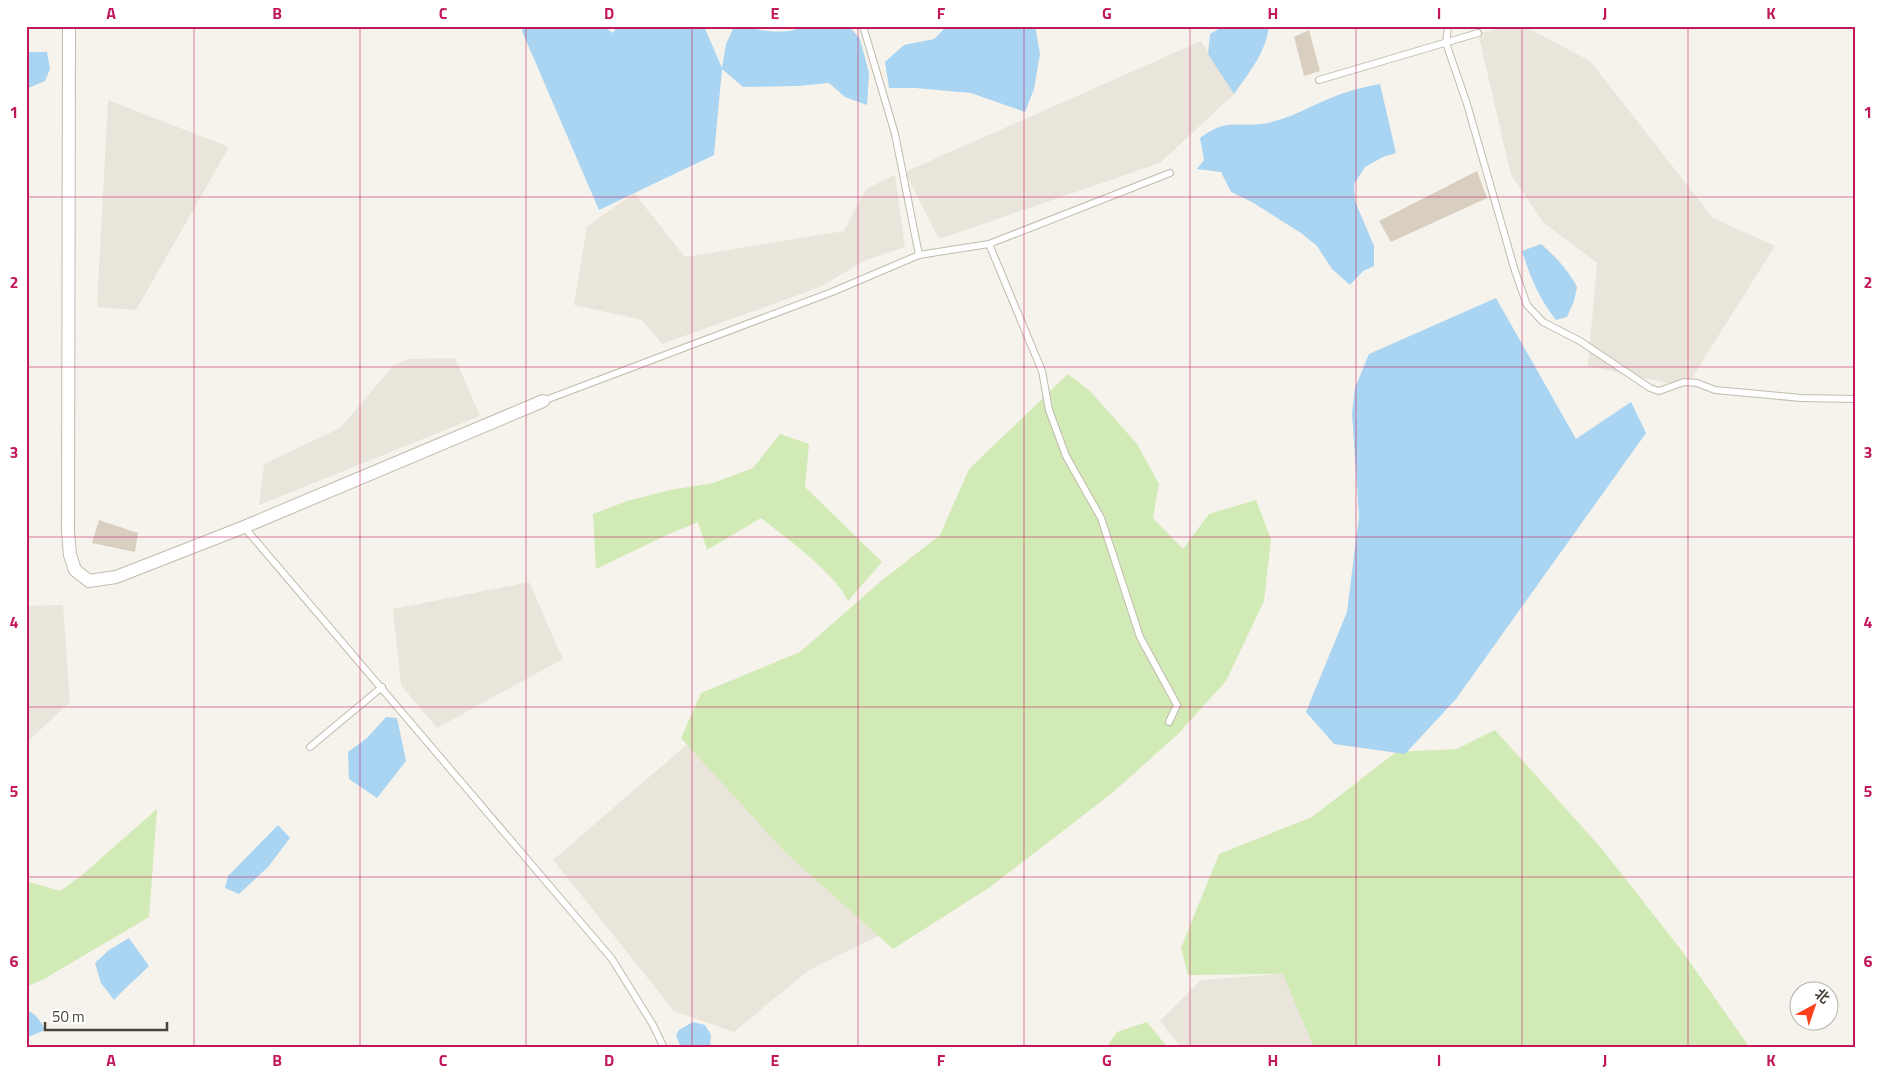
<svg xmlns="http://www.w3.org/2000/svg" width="1882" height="1074" font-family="'Titillium Web','Noto Sans SC',sans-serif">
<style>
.residential{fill:#eae5da}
.green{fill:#d2eab5}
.water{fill:#a9d4f2}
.building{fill:#d8cfc1}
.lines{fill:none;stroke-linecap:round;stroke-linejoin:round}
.lane-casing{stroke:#c2bbae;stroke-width:8}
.street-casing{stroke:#c2bbae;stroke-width:14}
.lane{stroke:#fff;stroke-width:6}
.street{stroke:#fff;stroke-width:12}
.grid{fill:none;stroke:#c2185b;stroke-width:1;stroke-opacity:0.55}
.neatline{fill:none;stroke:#c2185b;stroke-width:2}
.grid-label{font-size:16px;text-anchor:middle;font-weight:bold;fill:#c2185b}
</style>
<rect width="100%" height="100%" fill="#f6f3ec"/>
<g class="residential">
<polygon points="1515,26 1524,26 1590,61 1713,218 1775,246 1686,387 1588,366 1597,263 1544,223 1511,175 1478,33"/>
<polygon points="1201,41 1234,94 1160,163 939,239 905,172"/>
<polygon points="108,100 229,147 136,310 97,307"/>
<polygon points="895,175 905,247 866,260 820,287 662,344 642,320 574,305 587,227 634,193 685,257 844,231 866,189"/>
<polygon points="455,358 480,416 259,505 264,464 340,428 393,366 408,359"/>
<polygon points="529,582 563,659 437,728 401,685 393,609"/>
<polygon points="63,605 70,702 26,743 26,606"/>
<polygon points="706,728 926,912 809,970 734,1032 674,1011 553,860"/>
<polygon points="1283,974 1330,1048 1182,1048 1160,1021 1201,980"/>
</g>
<g class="green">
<polygon points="1068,374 1090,391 1137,444 1159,484 1153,518 1183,549 1209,514 1256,500 1271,539 1264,601 1226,681 1177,735 1111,794 990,887 893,949 786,853 681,738 701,693 800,652 880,582 940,535 969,469"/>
<path d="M780,434L809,444L805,487L882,562L848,601C834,572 787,539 761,518L707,550L698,522L667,535L596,569L593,514L627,501L670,490L713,483L753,468Z"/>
<polygon points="1495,730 1602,849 1682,951 1750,1048 1314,1048 1283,974 1188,975 1181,948 1219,854 1312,817 1396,752 1457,749"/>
<polygon points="157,809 149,917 44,979 26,987 26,881 60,891 81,876"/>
<polygon points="1147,1022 1168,1048 1106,1048 1117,1032"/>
</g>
<g class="water">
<path d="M525,26H603L613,33L617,26H704L722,68L726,44L734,27C755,27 783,38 803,26H849L860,39L869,73L867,105L845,97L829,83L797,86L743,87L722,69L714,155L599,210L522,31Z"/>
<polygon points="947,26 1035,26 1040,54 1034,89 1025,112 971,93 915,88 889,88 885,62 904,45 934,39"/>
<path d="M1224,26H1269C1266,52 1249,73 1234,94L1208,54L1210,34Z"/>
<polygon points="27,52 47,52 50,69 45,81 26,89"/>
<path d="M1380,84L1396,153L1383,157L1365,167L1354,184L1355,201L1374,246V266L1363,271L1350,285L1332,269L1317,246L1301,233L1252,202L1231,192L1221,172L1197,169L1204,160L1200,138C1227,118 1234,127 1262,124C1294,119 1319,100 1350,91C1359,88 1370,86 1380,84Z"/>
<path d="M1541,244C1556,257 1568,270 1577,287L1574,301L1567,317L1556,320C1538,297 1531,278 1522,251Z"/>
<polygon points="1496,298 1576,439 1631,402 1646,433 1456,699 1405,754 1334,744 1306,712 1347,612 1359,516 1352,413 1355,388 1369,354"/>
<polygon points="386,717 397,718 406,761 377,798 349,779 348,752 367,738"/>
<polygon points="278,825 290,838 268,867 239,894 225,888 228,876"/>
<path d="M129,938L149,966C137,978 125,988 114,1000L101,983L95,963L109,950Z"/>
<path d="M26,1011C36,1012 41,1022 45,1030L26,1038Z"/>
<polygon points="693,1022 705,1025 711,1035 710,1048 681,1048 676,1035 679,1030"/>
</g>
<g class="building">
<polygon points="1309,30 1320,71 1304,76 1294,37"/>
<polygon points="1477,171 1487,198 1391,242 1379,221"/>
<polygon points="99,520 138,533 135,552 92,543"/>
</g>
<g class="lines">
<defs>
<g id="lane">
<polyline points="863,26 895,134 919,255"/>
<polyline points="1448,26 1446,43 1467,104 1515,271 1527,305 1543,322 1580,341 1650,388 1659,391 1684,382 1697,383 1715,390 1801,398 1856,399"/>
<polyline points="1319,80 1478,33"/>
<polyline points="989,244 1042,371 1049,410 1066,456 1101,518 1140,637 1177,705 1169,722"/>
<polyline points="543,401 832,292 919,255 989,244 1170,173"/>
<polyline points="244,527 612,959 653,1025 664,1048"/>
<polyline points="310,747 382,687"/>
</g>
<polyline id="street" points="69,26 68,531 70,555 75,570 89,581 116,577 244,527 543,401"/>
</defs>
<use href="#lane" class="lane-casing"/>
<use href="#street" class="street-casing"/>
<use href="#lane" class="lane"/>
<use href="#street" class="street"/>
</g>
<path class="grid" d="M194,26V1048M360,26V1048M526,26V1048M692,26V1048M858,26V1048M1024,26V1048M1190,26V1048M1356,26V1048M1522,26V1048M1688,26V1048M26,197H1856M26,367H1856M26,537H1856M26,707H1856M26,877H1856"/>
<rect width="1882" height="1074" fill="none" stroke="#ffffff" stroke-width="55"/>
<g transform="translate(1814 1006) rotate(40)"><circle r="24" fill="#ffffff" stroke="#b7b4b0"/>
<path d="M0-4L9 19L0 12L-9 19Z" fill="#fc3f1d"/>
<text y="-8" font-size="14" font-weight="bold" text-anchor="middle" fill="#4b4439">北</text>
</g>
<path d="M45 1022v8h122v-8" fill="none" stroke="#4b4439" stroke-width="2.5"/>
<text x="52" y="1022" font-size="15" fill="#4b4439" stroke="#ffffff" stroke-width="4" paint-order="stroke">50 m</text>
<rect x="28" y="28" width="1826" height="1018" class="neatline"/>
<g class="grid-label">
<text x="111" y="19">A</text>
<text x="277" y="19">B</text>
<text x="443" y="19">C</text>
<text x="609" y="19">D</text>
<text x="775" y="19">E</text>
<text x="941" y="19">F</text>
<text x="1107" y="19">G</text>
<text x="1273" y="19">H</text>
<text x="1439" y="19">I</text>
<text x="1605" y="19">J</text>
<text x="1771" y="19">K</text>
<text x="14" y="118">1</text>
<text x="1868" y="118">1</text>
<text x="14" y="288">2</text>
<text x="1868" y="288">2</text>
<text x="14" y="458">3</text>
<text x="1868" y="458">3</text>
<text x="14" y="628">4</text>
<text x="1868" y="628">4</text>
<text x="14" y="797">5</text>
<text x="1868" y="797">5</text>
<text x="14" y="967">6</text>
<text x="1868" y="967">6</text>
<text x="111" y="1066">A</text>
<text x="277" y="1066">B</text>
<text x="443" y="1066">C</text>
<text x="609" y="1066">D</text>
<text x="775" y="1066">E</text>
<text x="941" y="1066">F</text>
<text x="1107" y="1066">G</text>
<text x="1273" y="1066">H</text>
<text x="1439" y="1066">I</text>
<text x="1605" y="1066">J</text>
<text x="1771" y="1066">K</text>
</g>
</svg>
